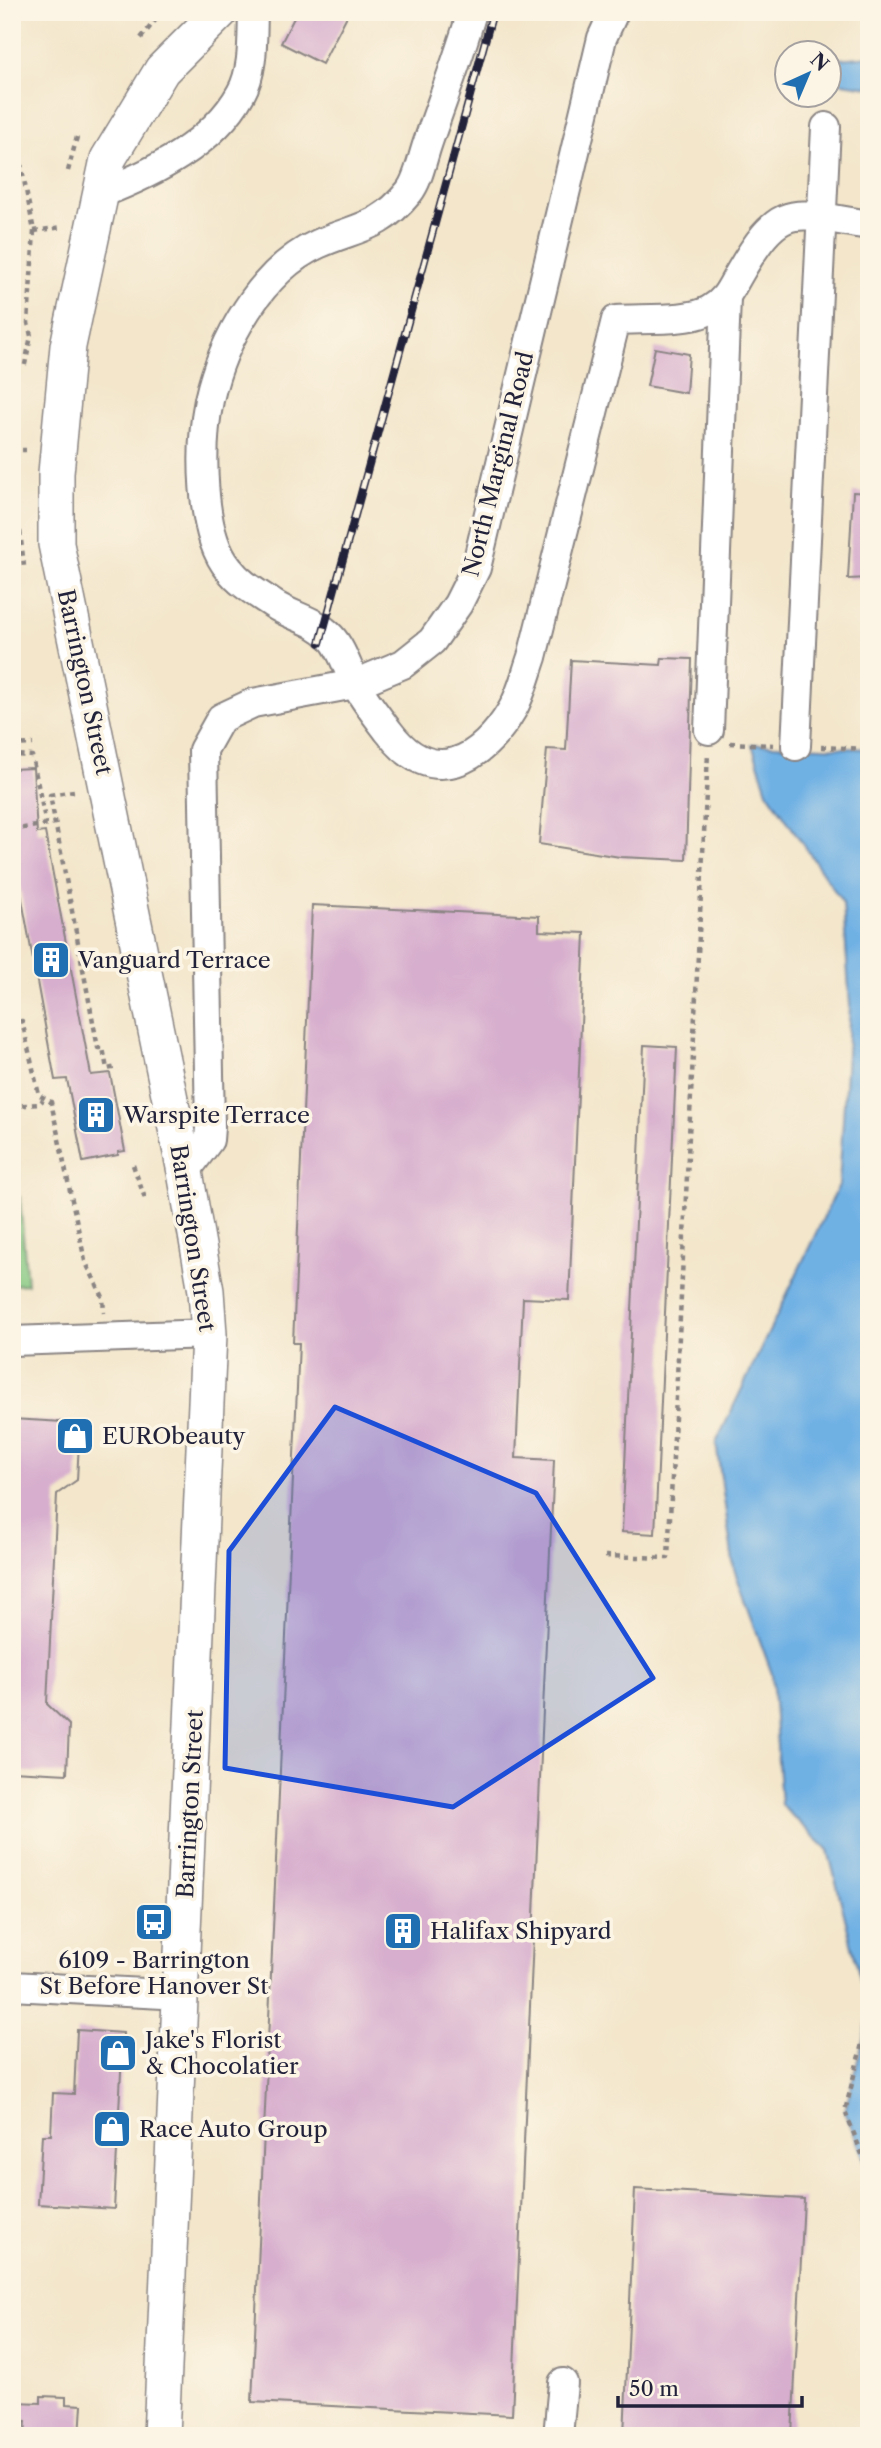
<svg xmlns="http://www.w3.org/2000/svg" width="881" height="2448" font-family="'Libre Caslon Text',serif">
<style>
.green{fill:#84c780;stroke:#53745e;stroke-width:2}
.water{fill:#70b1e4;stroke:#496a90;stroke-width:2}
.building{fill:#d7aece}
.lines{fill:none;stroke-linecap:round;stroke-linejoin:round}
.minor-casing{stroke:#8a8483;stroke-width:32}
.major-casing{stroke:#8a8483;stroke-width:38}
.path{stroke:#8a8483;stroke-width:4.5;stroke-dasharray:5 5;stroke-linecap:butt}
.minor{stroke:#fff;stroke-width:28}
.major{stroke:#fff;stroke-width:35}
.rail-casing{stroke:#22223b;stroke-width:8}
.rail{stroke:#fcf5e5;stroke-width:5;stroke-dasharray:16;stroke-linecap:butt}
.marked{fill:#1d4ed8;fill-opacity:0.2;stroke:#1d4ed8;stroke-width:5;stroke-linejoin:round}
.labels{text-anchor:middle;dominant-baseline:central;stroke-width:7;stroke-linejoin:round;paint-order:stroke}
.street-label{font-size:23px;fill:#22223b;stroke:#fcf5e5}
.poi-label{font-size:23px;fill:#22223b;stroke:#fcf5e5;text-anchor:start}
</style>
<rect width="100%" height="100%" fill="#fcf5e5"/>
<filter id="ink" filterUnits="userSpaceOnUse"><feTurbulence type="fractalNoise" baseFrequency=".0143" numOctaves="2"/><feDisplacementMap in="SourceGraphic" scale="14" xChannelSelector="R" yChannelSelector="G"/><feConvolveMatrix kernelMatrix="1 2 1 2 8 2 1 2 1" color-interpolation-filters="sRGB"/></filter>
<filter id="wash" filterUnits="userSpaceOnUse"><feTurbulence type="fractalNoise" baseFrequency=".00686" numOctaves="4" result="noise"/><feDisplacementMap in="SourceGraphic" scale="28" xChannelSelector="R" yChannelSelector="G"/><feGaussianBlur stdDeviation="1.57" result="paint"/><feColorMatrix in="noise" values="0 0 0 0 0 0 0 0 0 0 0 0 0 0 0 0 0 1.4 0 .05"/><feComposite in="paint" operator="in"/></filter>
<g filter="url(#wash)">
<rect width="100%" height="100%" fill="#f3e6cb"/>
<g class="green">
<polygon points="12,1109 19,1178 12,1179"/>
<polygon points="20,1197 27,1284 12,1285 12,1198"/>
</g>
<g class="water">
<polygon points="869,56 869,87 829,81 829,60"/>
<polygon points="752,744 869,749 869,2014 828,1850 781,1805 772,1674 734,1569 716,1443 839,1185 850,1005 843,903 767,791"/>
<polygon points="869,2016 869,2172 845,2111"/>
</g>
<g id="blocks">
<g class="building">
<polygon points="297,12 349,12 322,64 281,43"/>
<polygon points="655,348 689,354 686,393 647,386"/>
<polygon points="853,492 869,493 869,578 848,579"/>
<polygon points="662,658 692,659 686,860 620,857 539,844 547,749 566,750 571,660 661,665"/>
<polygon points="33,768 37,833 45,832 91,1075 110,1073 125,1151 118,1152 118,1155 83,1162 67,1079 55,1080 12,845 12,769"/>
<polygon points="312,905 539,916 539,931 585,933 569,1300 523,1298 516,1458 554,1460 512,2415 252,2402 299,1343 293,1343"/>
<polygon points="644,1045 677,1047 655,1534 622,1532"/>
<polygon points="12,1419 80,1423 77,1480 57,1494 47,1704 69,1725 67,1774 12,1771"/>
<polygon points="77,2030 123,2033 114,2209 38,2204 42,2135 51,2135 53,2093 74,2094"/>
<polygon points="635,2189 804,2199 792,2436 624,2436"/>
<polygon points="41,2396 66,2397 66,2404 82,2405 80,2436 25,2436 26,2421 14,2420 15,2402 41,2403"/>
</g>
</g>
</g>
<g filter="url(#ink)">
<use href="#blocks" fill-opacity="0" stroke="#8a8483" stroke-width="2"/>
<g class="lines">
<defs>
<g id="minor">
<path d="M472,12C459,57 442,101 427,145C422,160 418,181 409,192C378,230 358,226 318,244C261,270 222,341 209,400C200,444 199,534 229,569C240,584 257,593 273,604C292,617 314,619 331,637C342,649 347,667 354,681C363,699 377,716 389,732C432,790 482,761 512,710C521,695 526,674 532,657L616,320C640,318 692,322 711,309C727,300 731,287 740,272C783,198 793,214 869,225"/>
<path d="M102,193C153,173 213,144 241,93C254,70 252,38 253,12"/>
<polyline points="709,730 726,298"/>
<polyline points="796,746 826,127"/>
<polyline points="185,1172 209,1140 210,1127 203,750 221,718 253,703 355,684 403,664 432,641 458,604 476,568 602,38 614,12"/>
<polyline points="12,1341 209,1334"/>
<polyline points="12,1986 182,1995"/>
<polyline points="558,2436 563,2383"/>
</g>
<polyline id="major" points="161,2436 209,1334 206,1291 185,1172 56,544 56,473 68,346 108,159 162,70 220,12"/>
</defs>
<use href="#minor" class="minor-casing"/>
<use href="#major" class="major-casing"/>
<g class="path">
<polyline points="141,38 162,12"/>
<polyline points="12,134 17,144 34,231 28,323 31,336 24,369"/>
<polyline points="68,171 78,133"/>
<polyline points="34,231 63,227"/>
<polyline points="12,450 26,450"/>
<polyline points="20,531 24,566"/>
<polyline points="12,532 13,534"/>
<polyline points="730,743 773,745"/>
<polyline points="12,745 33,744"/>
<polyline points="821,747 869,749"/>
<polyline points="12,750 14,755 32,756 46,824"/>
<polyline points="74,791 50,795 98,1048 103,1048 107,1069 117,1067"/>
<polyline points="12,830 54,823"/>
<polyline points="12,1020 13,1023 22,1021 39,1095 51,1102 85,1261 103,1297 104,1313"/>
<polyline points="12,1106 39,1104 43,1100"/>
<polyline points="133,1165 146,1201"/>
<polyline points="605,1556 668,1558 708,753"/>
<polyline points="869,2016 845,2111 869,2172"/>
</g>
<use href="#minor" class="minor"/>
<use href="#major" class="major"/>
<defs>
<polyline id="rail" points="320,643 493,12"/>
</defs>
<use href="#rail" class="rail-casing"/>
<use href="#rail" class="rail"/>
</g>
</g>
<path class="marked" d="M335,1407L536,1493L653,1678L453,1807L225,1768L229,1551Z"/>
<defs>
<symbol id="building-square" viewBox="-11 -11 22 22"><rect x="-9" y="-9" width="18" height="18" rx="4" fill="#1f6fb2" stroke="#fcf5e5"/><path d="M-4-6H4V6H1V3H-1V6H-4ZM-2.5-4.3h1.7v1.8h-1.7ZM.8-4.3h1.7v1.8H.8ZM-2.5-1h1.7V.8h-1.7ZM.8-1h1.7V.8H.8Z" fill="#fff"/></symbol>
<symbol id="shop-square" viewBox="-11 -11 22 22"><rect x="-9" y="-9" width="18" height="18" rx="4" fill="#1f6fb2" stroke="#fcf5e5"/><path d="M-5-2.5h2.3a2.7 3.5 0 0 1 5.4 0H5L5.5 6h-11ZM-1.5-2.5h3a1.5 2.3 0 0 0-3 0Z" fill="#fff"/></symbol>
<symbol id="bus-square" viewBox="-11 -11 22 22"><rect x="-9" y="-9" width="18" height="18" rx="4" fill="#1f6fb2" stroke="#fcf5e5"/><path d="M-5-6H5V4H4V6H2V4H-2V6H-4V4H-5ZM-3.5-4V0h7V-4ZM-3.5 1.2v1.5H-2V1.2ZM2 1.2v1.5H3.5V1.2Z" fill="#fff"/></symbol>
</defs>
<g fill-rule="evenodd">
<use href="#building-square" x="29" y="938" width="44" height="44"/>
<use href="#building-square" x="74" y="1093" width="44" height="44"/>
<use href="#shop-square" x="53" y="1414" width="44" height="44"/>
<use href="#bus-square" x="132" y="1900" width="44" height="44"/>
<use href="#building-square" x="381" y="1909" width="44" height="44"/>
<use href="#shop-square" x="96" y="2031" width="44" height="44"/>
<use href="#shop-square" x="90" y="2107" width="44" height="44"/>
</g>
<g class="labels">
<g class="street-label">
<text transform="translate(498 464) rotate(-76)">North Marginal Road</text>
<text transform="translate(85 682) rotate(78)">Barrington Street</text>
<text transform="translate(193 1238) rotate(81)">Barrington Street</text>
<text transform="translate(190 1804) rotate(-87)">Barrington Street</text>
</g>
<g class="poi-label">
<text x="78" y="960">Vanguard Terrace</text>
<text x="123" y="1115">Warspite Terrace</text>
<text x="102" y="1436">EURObeauty</text>
<text x="430" y="1931">Halifax Shipyard</text>
<text x="154" y="1960" text-anchor="middle">6109 - Barrington<tspan x="154" dy="26">St Before Hanover St</tspan></text>
<text x="145" y="2040">Jake's Florist<tspan x="145" dy="26">&amp; Chocolatier</tspan></text>
<text x="139" y="2129">Race Auto Group</text>
</g>
</g>
<rect width="881" height="2448" fill="none" stroke="#fcf5e5" stroke-width="42"/>
<g transform="translate(808 74) rotate(44)"><circle r="33" fill="#fcf5e5" stroke="#a5a1a1" stroke-width="2"/>
<path d="M0-5L12 26L0 18L-12 26Z" fill="#1f6fb2"/>
<text y="-10" font-size="19" font-weight="bold" text-anchor="middle" fill="#22223b">N</text>
</g>
<path d="M618 2396v10h184v-10" fill="none" stroke="#22223b" stroke-width="3.5"/>
<text x="629" y="2396" font-size="21" fill="#22223b" stroke="#fcf5e5" stroke-width="5" paint-order="stroke">50 m</text>
</svg>
